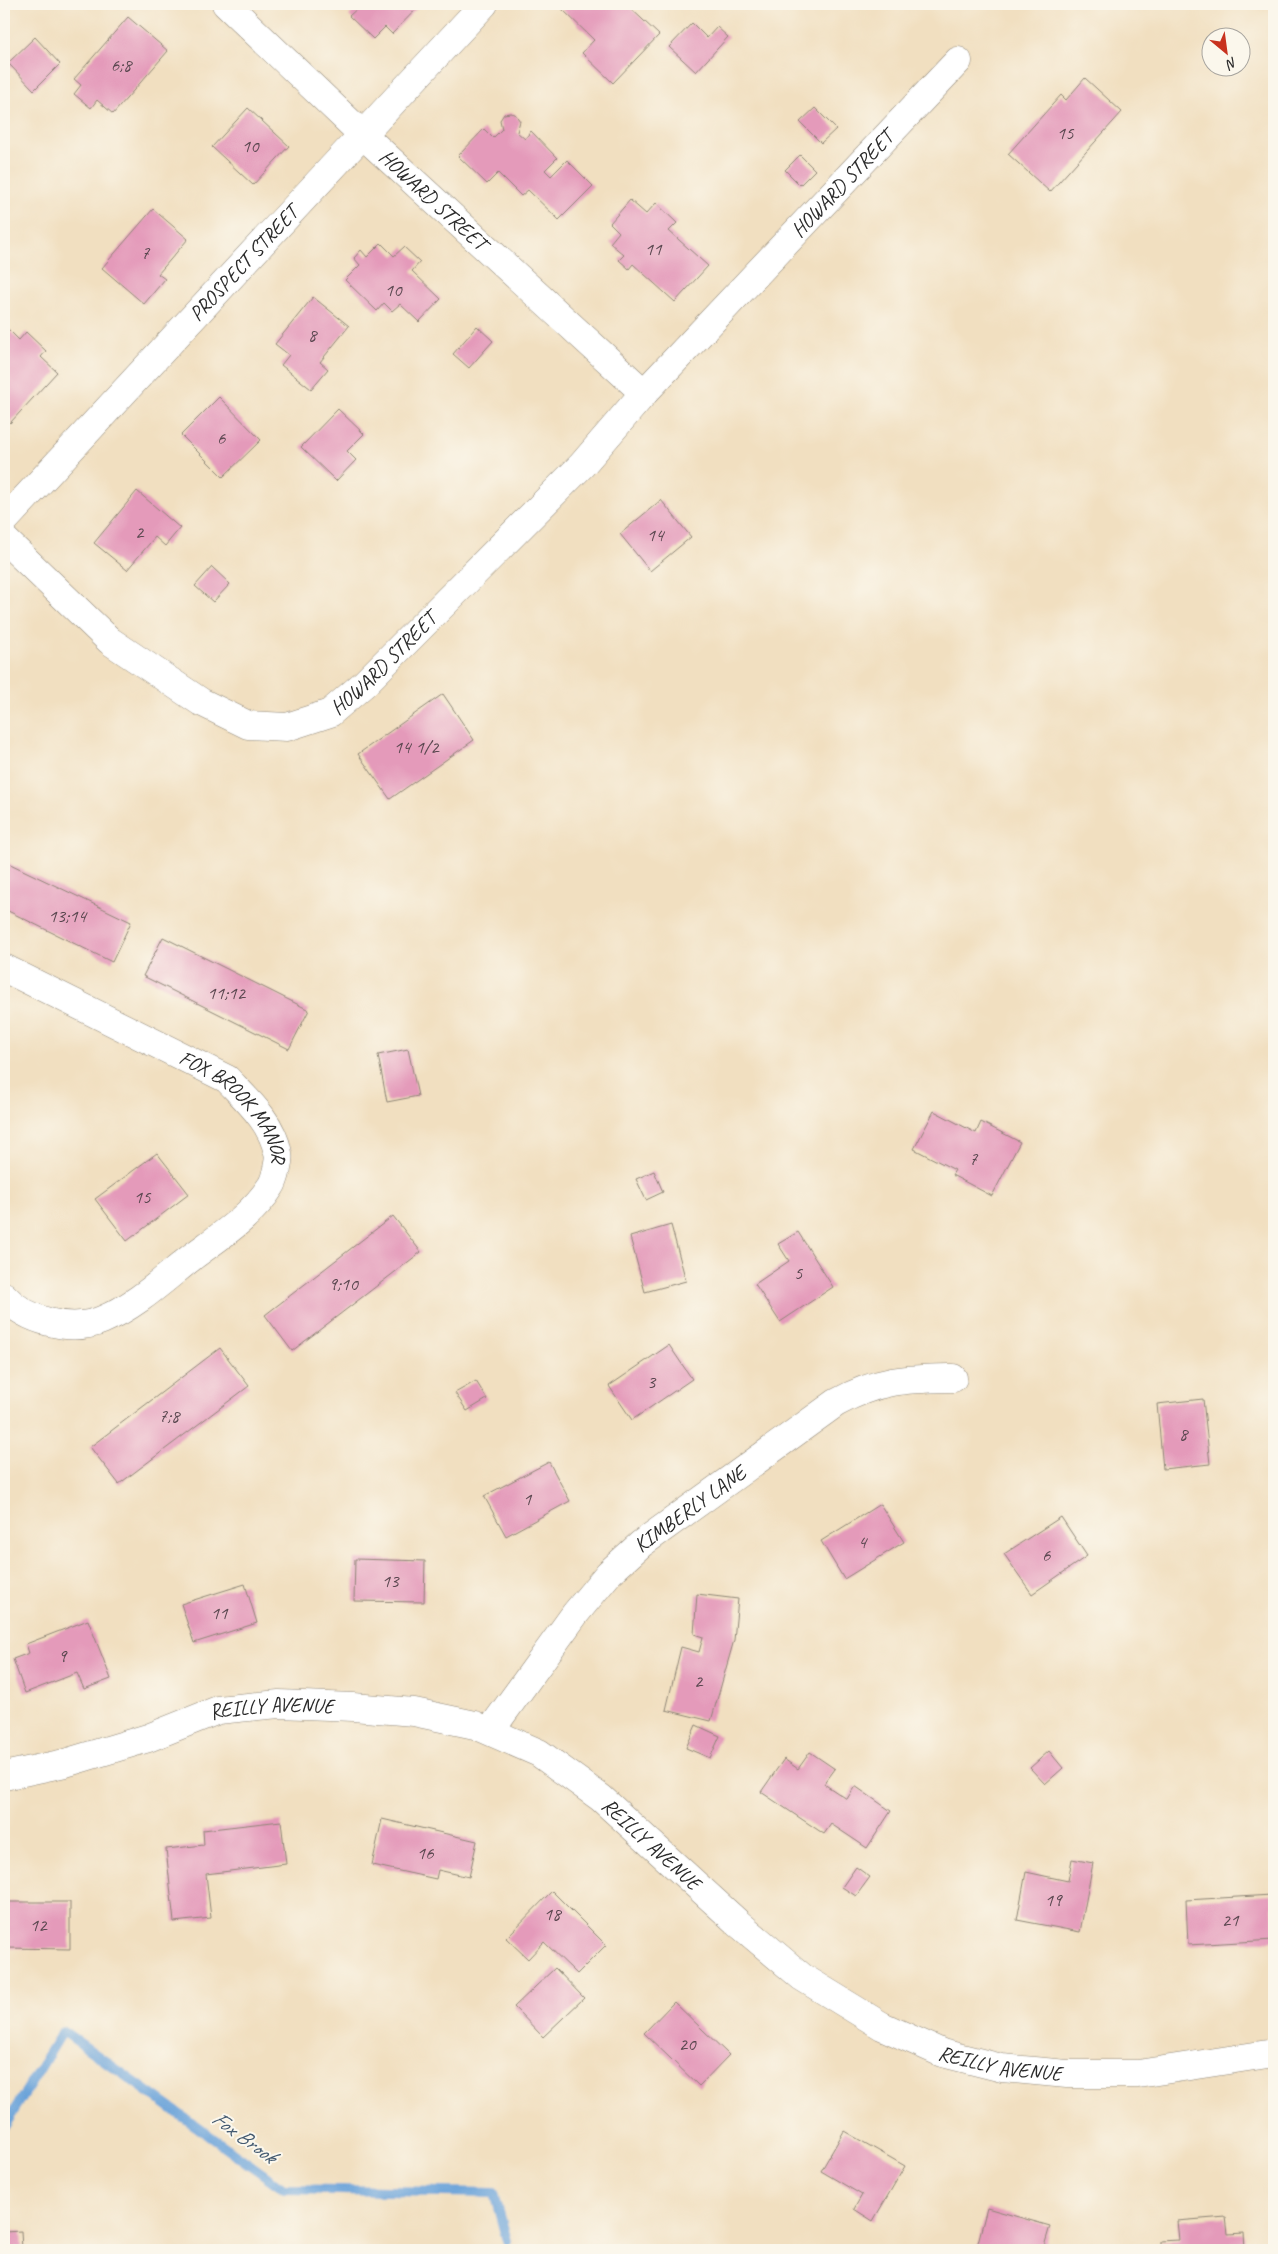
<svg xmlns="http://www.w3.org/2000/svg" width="1278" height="2254" font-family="Caveat,sans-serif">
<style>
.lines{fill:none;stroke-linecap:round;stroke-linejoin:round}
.stream{stroke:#6ba3d9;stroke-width:10}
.building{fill:#e49aba}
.minor-casing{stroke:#8e8576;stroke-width:29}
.minor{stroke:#fff;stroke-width:28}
.labels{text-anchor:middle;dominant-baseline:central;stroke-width:4;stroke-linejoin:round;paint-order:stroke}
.number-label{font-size:19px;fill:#59474f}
.street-label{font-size:21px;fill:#2b2b2b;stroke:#fbf7ec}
.water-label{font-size:22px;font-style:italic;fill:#455b71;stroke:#fbf7ec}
</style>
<rect width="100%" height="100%" fill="#fbf7ec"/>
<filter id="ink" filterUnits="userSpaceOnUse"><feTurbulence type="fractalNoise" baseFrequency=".02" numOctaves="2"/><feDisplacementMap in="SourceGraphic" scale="10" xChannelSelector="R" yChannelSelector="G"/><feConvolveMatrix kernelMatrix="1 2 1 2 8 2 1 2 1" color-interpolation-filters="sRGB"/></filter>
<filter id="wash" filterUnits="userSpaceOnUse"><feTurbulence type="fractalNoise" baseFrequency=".0096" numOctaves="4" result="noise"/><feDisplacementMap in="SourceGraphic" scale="20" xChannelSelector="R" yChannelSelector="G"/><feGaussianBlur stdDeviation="1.12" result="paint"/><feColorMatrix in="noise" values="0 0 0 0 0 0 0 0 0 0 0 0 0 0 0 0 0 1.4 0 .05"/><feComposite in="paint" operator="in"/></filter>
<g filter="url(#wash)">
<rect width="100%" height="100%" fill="#f1dfc0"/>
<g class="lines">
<polyline class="stream" points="4,2127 63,2031 284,2189 494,2193 507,2241"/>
</g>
<g id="blocks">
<g class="building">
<polygon points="358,4 421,4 392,34 385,27 373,39 349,16 360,6"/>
<polygon points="566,4 626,4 659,35 613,83 582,53 594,40 561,8"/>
<polygon points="128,17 168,51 113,114 97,100 91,108 74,94 81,85 74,79"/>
<polygon points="692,23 707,38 717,27 728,37 696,72 669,47"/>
<polygon points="35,37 60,64 34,90 8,63"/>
<polygon points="1085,78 1122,112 1050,192 1008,154 1061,95 1066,100"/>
<polygon points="248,108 289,146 253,185 212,147"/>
<polygon points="815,108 836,129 821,143 800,122"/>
<polygon points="510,113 515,114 520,121 517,132 525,139 531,131 557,158 545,170 551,176 567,160 593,186 559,220 528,190 521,196 498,173 487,184 458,156 484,129 493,138 502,129 500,120 504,114"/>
<polygon points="800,155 815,170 800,185 785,170"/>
<polygon points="630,200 646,214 656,203 677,223 669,231 708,266 675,302 633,264 629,269 619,260 624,255 610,243 619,232 610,223"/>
<polygon points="153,209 188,239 158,274 165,279 144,304 102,268"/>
<polygon points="381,243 394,256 404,247 420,262 412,271 441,299 419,322 400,304 392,311 384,303 377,311 345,280 360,265 354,258 361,250 367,257"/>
<polygon points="313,297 349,326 320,362 328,369 311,389 281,365 289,355 275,344"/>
<polygon points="4,325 19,340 26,332 46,351 41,357 57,372 10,423 4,417"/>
<polygon points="477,326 493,341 469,368 453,354"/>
<polygon points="219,397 261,440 223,477 181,435"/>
<polygon points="338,409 364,434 347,451 356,460 336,481 301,447"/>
<polygon points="137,491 180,528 165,546 155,537 127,570 94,543"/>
<polygon points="661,500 691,537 650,571 620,534"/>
<polygon points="212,567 230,584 213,602 195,586"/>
<polygon points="443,694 474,740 390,799 358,754"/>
<polygon points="4,861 131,922 112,962 4,909"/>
<polygon points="163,937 309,1010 289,1049 143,976"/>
<polygon points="408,1049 418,1096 387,1102 378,1055"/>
<polygon points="934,1111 976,1133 981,1122 1020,1142 992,1196 952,1175 955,1170 914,1149"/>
<polygon points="157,1153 189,1194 127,1241 95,1199"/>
<polygon points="654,1171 663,1192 646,1200 636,1179"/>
<polygon points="393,1216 421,1252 292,1351 265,1315"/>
<polygon points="671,1225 686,1281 645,1292 630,1237"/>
<polygon points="798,1232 833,1287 780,1322 755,1284 789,1261 778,1244"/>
<polygon points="669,1345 692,1379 632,1420 609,1386"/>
<polygon points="220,1348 249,1386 119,1484 90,1447"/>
<polygon points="476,1381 487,1399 467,1411 455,1393"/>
<polygon points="1203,1399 1210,1464 1163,1469 1157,1404"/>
<polygon points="549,1462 570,1501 506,1536 484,1496"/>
<polygon points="880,1504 904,1542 844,1579 821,1541"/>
<polygon points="1061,1517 1087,1556 1032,1594 1004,1554"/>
<polygon points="355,1559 425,1561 424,1602 354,1601"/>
<polygon points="245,1584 257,1623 194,1643 181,1604"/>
<polygon points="697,1594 738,1599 734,1640 711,1721 666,1710 681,1647 699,1652 703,1637 694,1634"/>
<polygon points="88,1620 111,1679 84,1689 77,1673 25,1693 13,1659 29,1653 26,1644"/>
<polygon points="696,1725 720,1736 710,1758 686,1748"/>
<polygon points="1049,1751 1063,1768 1045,1784 1030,1768"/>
<polygon points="810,1752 835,1769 824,1784 847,1799 855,1786 891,1811 867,1848 831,1824 824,1834 761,1792 784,1759 798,1769"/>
<polygon points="382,1819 477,1841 469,1877 438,1870 436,1879 372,1865"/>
<polygon points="281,1821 286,1864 206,1874 211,1918 174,1922 166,1849 204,1845 203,1830"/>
<polygon points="1072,1859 1093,1863 1080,1932 1017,1920 1026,1872 1068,1881"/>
<polygon points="856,1867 870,1877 856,1896 842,1887"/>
<polygon points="552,1891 606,1945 577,1974 544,1942 528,1959 506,1938"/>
<polygon points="1272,1895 1274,1940 1188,1945 1186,1900"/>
<polygon points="5,1902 70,1902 70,1949 5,1948"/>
<polygon points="555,1968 584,1998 543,2037 514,2007"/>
<polygon points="674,2002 729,2055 699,2086 644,2033"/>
<polygon points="844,2131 905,2166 873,2221 854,2209 862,2195 821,2171"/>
<polygon points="987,2208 1050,2226 1043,2250 976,2250"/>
<polygon points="1226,2217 1228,2234 1244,2233 1245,2250 1160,2250 1160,2241 1179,2240 1177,2221"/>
<polygon points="21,2231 22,2250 4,2250 4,2232"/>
</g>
</g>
</g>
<g filter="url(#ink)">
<use href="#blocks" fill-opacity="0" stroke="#8e8576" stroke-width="1"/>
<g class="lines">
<defs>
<g id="minor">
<path id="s1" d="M226,4L363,135L644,393"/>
<path id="s2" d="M4,521L484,4"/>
<path id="s3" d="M4,539L110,641L201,702L248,725L287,727L330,713L365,683L582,465L644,393L958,61"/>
<path id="s4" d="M4,968L227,1079C248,1101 272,1122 278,1153C280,1160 275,1180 271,1186C252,1216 220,1236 192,1257C164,1279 136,1306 102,1320C71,1333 26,1321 4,1296"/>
<path id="s5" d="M490,1731L575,1614L609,1573L641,1544L836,1403C880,1379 904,1379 953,1378"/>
<path id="s6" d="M4,1776L65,1763L148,1738L218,1710L279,1704L353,1707L414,1712L475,1725L539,1753L601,1798L738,1923L802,1977L882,2026L942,2053L1002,2068L1067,2074H1138L1274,2053"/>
</g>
</defs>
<use href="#minor" class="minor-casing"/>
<use href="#minor" class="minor"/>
</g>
</g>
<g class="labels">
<g class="number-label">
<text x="121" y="65">6;8</text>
<text x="1065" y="133">15</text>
<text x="250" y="146">10</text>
<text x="653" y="249">11</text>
<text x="145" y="253">7</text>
<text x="393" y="290">10</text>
<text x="312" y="335">8</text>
<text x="221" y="438">6</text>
<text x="139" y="532">2</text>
<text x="655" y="535">14</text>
<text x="416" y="747">14 1/2</text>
<text x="67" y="916">13;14</text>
<text x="226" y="993">11;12</text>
<text x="973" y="1159">7</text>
<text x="142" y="1197">15</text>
<text x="798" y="1273">5</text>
<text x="343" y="1284">9;10</text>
<text x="651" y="1382">3</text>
<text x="169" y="1416">7;8</text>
<text x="1183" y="1434">8</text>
<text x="527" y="1499">1</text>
<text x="862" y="1542">4</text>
<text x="1046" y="1555">6</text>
<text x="390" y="1581">13</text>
<text x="219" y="1613">11</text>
<text x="62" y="1656">9</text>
<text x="698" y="1681">2</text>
<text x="425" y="1853">16</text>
<text x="1053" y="1900">19</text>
<text x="552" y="1914">18</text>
<text x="1230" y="1920">21</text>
<text x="38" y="1925">12</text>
<text x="687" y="2044">20</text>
</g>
<g class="street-label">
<text stroke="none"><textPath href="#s3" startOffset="1130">HOWARD STREET</textPath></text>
<text stroke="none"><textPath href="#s1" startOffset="285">HOWARD STREET</textPath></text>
<text stroke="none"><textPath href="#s2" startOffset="352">PROSPECT STREET</textPath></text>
<text stroke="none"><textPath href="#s3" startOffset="466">HOWARD STREET</textPath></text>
<text stroke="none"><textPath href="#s4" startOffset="274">FOX BROOK MANOR</textPath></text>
<text stroke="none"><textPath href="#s5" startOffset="301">KIMBERLY LANE</textPath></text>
<text stroke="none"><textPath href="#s6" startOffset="278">REILLY AVENUE</textPath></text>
<text stroke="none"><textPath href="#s6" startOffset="698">REILLY AVENUE</textPath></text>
<text stroke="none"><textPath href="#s6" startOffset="1118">REILLY AVENUE</textPath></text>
</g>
<g class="water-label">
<text transform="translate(244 2137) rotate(36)">Fox Brook</text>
</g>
</g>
<rect width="1278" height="2254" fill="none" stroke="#fbf7ec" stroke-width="20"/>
<g transform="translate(1226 52) rotate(151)"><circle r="24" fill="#fbf7ec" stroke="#a8a59f"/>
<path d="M0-4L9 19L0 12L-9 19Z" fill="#c8321e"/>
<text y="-8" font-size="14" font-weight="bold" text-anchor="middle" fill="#2b2b2b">N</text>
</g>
</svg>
